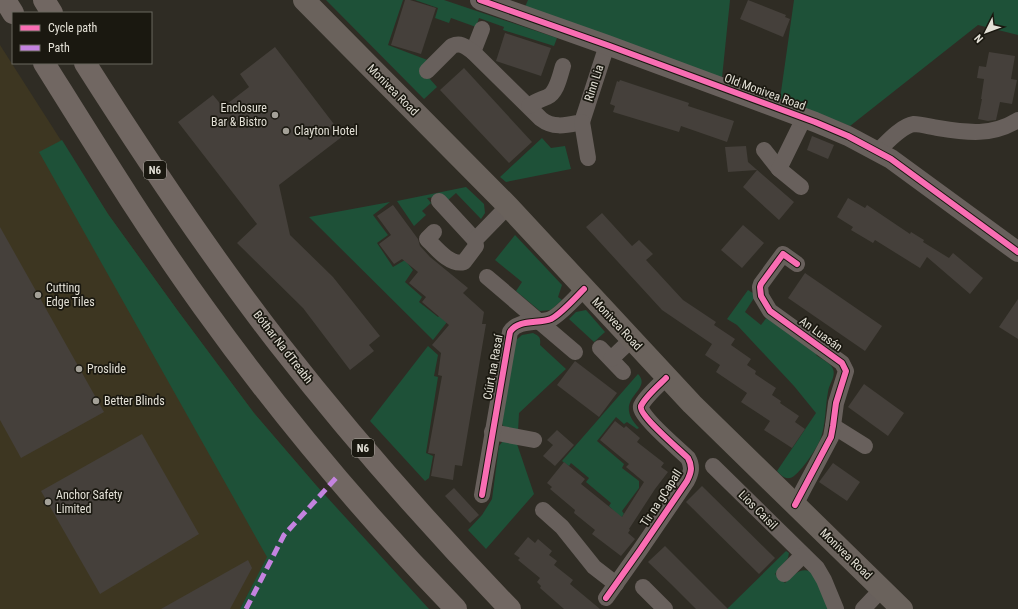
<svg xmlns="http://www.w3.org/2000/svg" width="1018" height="609" font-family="'Roboto Condensed',sans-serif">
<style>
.built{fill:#3d3621}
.green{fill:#1e5138}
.building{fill:#45403b}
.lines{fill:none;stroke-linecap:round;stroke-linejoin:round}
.minor{stroke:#68605c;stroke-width:16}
.tertiary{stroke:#68605c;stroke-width:20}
.secondary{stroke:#6a625c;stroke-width:22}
.trunk{stroke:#716762;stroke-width:22}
.quiet{stroke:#c483df;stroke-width:5;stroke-dasharray:10 5;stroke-linecap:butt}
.cycleway-casing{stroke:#1a1810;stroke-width:8}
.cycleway{stroke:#f96db3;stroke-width:6}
.poi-dot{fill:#a4a198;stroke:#1a1810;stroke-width:1.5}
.labels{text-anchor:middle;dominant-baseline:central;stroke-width:3.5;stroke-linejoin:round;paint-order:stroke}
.shield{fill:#1a1810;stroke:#a7a49b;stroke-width:1}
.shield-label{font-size:11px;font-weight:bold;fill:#e3e0d6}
.street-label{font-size:12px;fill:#e3e0d6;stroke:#1a1810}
.poi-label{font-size:12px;fill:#e3e0d6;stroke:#1a1810;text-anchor:start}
</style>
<rect width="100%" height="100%" fill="#2f2c24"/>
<polygon class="built" points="0,45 108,214 178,311 254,413 315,484 284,526 240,609 0,609"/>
<g class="green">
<polygon points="326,0 403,0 388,45 430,61 421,69 437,87 424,99"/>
<polygon points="415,0 444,0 557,38 554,46 503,30 504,27 479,18 476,27 451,18 449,23 435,18 438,8"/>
<polygon points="528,0 730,0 722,78 525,7"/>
<polygon points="794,0 1018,0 1018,35 978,25 850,126 780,99"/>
<polygon points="542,138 551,148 565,146 571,169 506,182 500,177"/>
<polygon points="62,140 108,214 178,311 254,413 315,484 429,609 240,609 267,557 39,152"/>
<polygon points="466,187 484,204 485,213 481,219 456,193 447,201 442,196 427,198 431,203 422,211 426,215 414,226 397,201"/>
<polygon points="390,202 373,215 388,235 377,243 393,267 405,260 413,270 405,282 422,297 419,302 438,317 447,308 454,313 433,340 309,217"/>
<polygon points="515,235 562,285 558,297 562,300 551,310 540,311 516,291 522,282 495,260"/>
<path d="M748,290L756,295L745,312L761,325L767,317L818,352L816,355C821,359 831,363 833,369C836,377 829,384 828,392C825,407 826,426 820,440C817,448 798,477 790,478C784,479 781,475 777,471L816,413L794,386L737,325L727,319Z"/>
<polygon points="586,310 605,332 594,342 569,319 576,312"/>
<path d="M533,333C539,336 541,337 540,345L566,369L519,413L518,431L503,426L502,423L516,340L522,335Z"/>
<polygon points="428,346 438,355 434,376 438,377 426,453 433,456 429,478 425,481 370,421"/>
<path d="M638,374C654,391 610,398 639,428L637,429L627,422L624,424L616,417L597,441L624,464L622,468L639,481V488L622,511L624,514L621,518L609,506L611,503L586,482L589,478L571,463L569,466L562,461Z"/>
<polygon points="503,441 517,444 534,494 486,549 468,530 482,515 492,499 499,446"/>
<path d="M786,551L789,553L788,558L775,574L785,583C795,574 802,565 815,574L828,609H727Z"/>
</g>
<g class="building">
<polygon points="405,0 410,0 436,8 421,54 391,45"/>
<polygon points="748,0 786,15 785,17 790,19 783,37 740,19"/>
<polygon points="505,33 551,48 541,76 496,61"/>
<polygon points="275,47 343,136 279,185 290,235 333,277 380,336 369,345 374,351 350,370 303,308 237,243 257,224 178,122 213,95 223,107 249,87 240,74"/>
<polygon points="989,52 1015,56 1011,79 1017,80 1012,104 1000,102 996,120 988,121 978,119 982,99 981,99 984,79 977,78 979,66 986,67"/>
<polygon points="464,68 532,142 509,163 440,90"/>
<polygon points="620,80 689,103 688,106 734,121 727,142 681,126 679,132 613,112 615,106 610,104 617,81 619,82"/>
<polygon points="812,136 834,145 828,159 807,150"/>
<polygon points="746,146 748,162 794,202 779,220 743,187 757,170 728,172 725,147"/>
<polygon points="848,198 865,208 867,205 910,234 911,232 924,240 923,242 949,258 953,253 983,278 970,294 927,257 920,268 875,240 873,243 851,230 853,227 837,217"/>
<polygon points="393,205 418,239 420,246 430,257 468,288 463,293 484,312 482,324 486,324 462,466 455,465 453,480 431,476 435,454 428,453 442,376 438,375 441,353 432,345 449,325 422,302 426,297 409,283 418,272 402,259 394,264 379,244 391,235 377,216"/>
<polygon points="602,213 632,246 639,240 653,254 646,260 683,300 716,322 714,325 735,339 731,345 751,359 747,365 756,371 755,374 776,388 772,395 781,401 780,403 799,416 795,422 805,429 792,448 764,430 770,421 741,402 747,393 716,372 720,365 705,355 712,344 662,310 586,227"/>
<polygon points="743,225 764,243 742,268 721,250"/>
<polygon points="0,227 104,412 21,458 0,420"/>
<polygon points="805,273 882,326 865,351 788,298"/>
<polygon points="1018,299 1018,339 999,327"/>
<polygon points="575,361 617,393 599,417 557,385"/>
<polygon points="864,384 904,413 888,436 848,407"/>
<polygon points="615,421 624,428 626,426 640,438 637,442 664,463 661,467 668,472 655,489 629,529 630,530 628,533 635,539 621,556 592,534 595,530 574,513 575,510 550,489 552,487 547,483 564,462 585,479 581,484 622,517 644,482 626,467 629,464 600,440"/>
<polygon points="557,430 574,445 555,466 543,456 553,445 547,440"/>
<polygon points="142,434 199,534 100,594 41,491"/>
<polygon points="833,463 860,482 847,501 819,482"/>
<polygon points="702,486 775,558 759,574 686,502"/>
<polygon points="454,488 479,515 470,523 445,496"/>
<polygon points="528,537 535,543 538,539 552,551 549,555 557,561 554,565 573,580 570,584 600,609 564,609 540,588 541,586 537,582 540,578 518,560 520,558 514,554"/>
<polygon points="665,546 728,609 696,609 671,584 648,562"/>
<polygon points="248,560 252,568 230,609 161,609"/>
</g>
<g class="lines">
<g class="minor">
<polyline points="473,52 482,29"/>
<path d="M427,71L452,46C461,42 466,47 473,52L541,119C554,129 567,125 582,122L607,45"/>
<path d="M529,106C535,101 540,100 547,97C557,93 560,75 563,66"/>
<polyline points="582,122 588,158"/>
<polyline points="764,150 779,169"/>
<path d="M878,151C887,142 901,126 914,124C921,124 931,127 938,128C968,133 992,136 1018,120"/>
<polyline points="801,187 779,169 804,118"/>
<polyline points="439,201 475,240"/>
<path d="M434,232L427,239C436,248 450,266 464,262L476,246L475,240L508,206"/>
<polyline points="487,277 575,352"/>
<polyline points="600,348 623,372"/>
<polyline points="611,359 631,340"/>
<polyline points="833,426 865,446"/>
<polyline points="492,432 534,440"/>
<polyline points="713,466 817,568 824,580 836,609"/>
<path d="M482,495L510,332C518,319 538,324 551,319C561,314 576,297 584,289"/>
<polyline points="795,505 831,437 833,426 836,403 846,371 842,363 770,311 761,296 760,287 761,284 783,254 797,264"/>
<polyline points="543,510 562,527 594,567 616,584"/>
<polyline points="784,574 803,555"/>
<polyline points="643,587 665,609"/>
<path d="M606,598L640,550L687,481C691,473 693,467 688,458C680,450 638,415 641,406C645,397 659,385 666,378"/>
<polyline points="863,609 882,589"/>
</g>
<polyline class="tertiary" points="480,0 607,45 815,122 848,136 891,159 1018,252"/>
<polyline class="secondary" points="304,0 508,206 692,404 902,609"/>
<g class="trunk">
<polyline points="5,0 13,13"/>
<polyline points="44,0 52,13"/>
<path d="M44,63C96,146 147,229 204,308C280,414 365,515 456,609"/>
<path d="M85,63C146,159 209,254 279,344C351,436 428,524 510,609"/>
</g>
<polyline class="quiet" points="246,609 284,535 337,477"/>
<defs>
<g id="cycleway">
<polyline points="480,0 607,45 815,122 848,136 891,159 1018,252"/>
<path d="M482,495L510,332C518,319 538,324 551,319C561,314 576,297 584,289"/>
<polyline points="795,505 831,437 833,426 836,403 846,371 842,363 770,311 761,296 760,287 761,284 783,254 797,264"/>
<path d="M606,598L640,550L687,481C691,473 693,467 688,458C680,450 638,415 641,406C645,397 659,385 666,378"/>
</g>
</defs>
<use href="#cycleway" class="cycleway-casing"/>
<use href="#cycleway" class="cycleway"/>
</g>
<g class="poi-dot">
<circle cx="275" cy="115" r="4"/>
<circle cx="286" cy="131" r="4"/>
<circle cx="38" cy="295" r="4"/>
<circle cx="79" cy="369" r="4"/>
<circle cx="96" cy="401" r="4"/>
<circle cx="48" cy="502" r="4"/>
</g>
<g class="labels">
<g class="shield">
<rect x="144" y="161" width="22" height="18" rx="3"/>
<rect x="352" y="439" width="22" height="18" rx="3"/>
</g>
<g class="shield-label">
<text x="155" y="170">N6</text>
<text x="363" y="448">N6</text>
</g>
<g class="street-label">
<text transform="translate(594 83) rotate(-72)">Rinn Lia</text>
<text transform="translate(393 90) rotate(45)">Monivea Road</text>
<text transform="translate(765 92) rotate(20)">Old Monivea Road</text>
<text transform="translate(617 324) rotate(47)">Monivea Road</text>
<text transform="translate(821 334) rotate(36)">An Luasán</text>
<text transform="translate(283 347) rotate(52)">Bóthar Na dTreabh</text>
<text transform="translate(493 367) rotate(-80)">Cúirt na Rasaí</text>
<text transform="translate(661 498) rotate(-57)">Tir na gCapall</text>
<text transform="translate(758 510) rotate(45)">Lios Caisil</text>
<text transform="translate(846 554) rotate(44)">Monivea Road</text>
</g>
<g class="poi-label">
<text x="267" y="108" text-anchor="end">Enclosure<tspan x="267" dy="14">Bar &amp; Bistro</tspan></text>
<text x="294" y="131">Clayton Hotel</text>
<text x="46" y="288">Cutting<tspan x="46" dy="14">Edge Tiles</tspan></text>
<text x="87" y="369">Proslide</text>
<text x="104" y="401">Better Blinds</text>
<text x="56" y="495">Anchor Safety<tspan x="56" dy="14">Limited</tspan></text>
</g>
</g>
<rect x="12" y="12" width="140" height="52" fill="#1a1810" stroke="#6a685f"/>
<rect x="20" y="25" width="20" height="6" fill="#f96db3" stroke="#6a685f"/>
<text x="48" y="32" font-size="12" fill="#e3e0d6">Cycle path</text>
<rect x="20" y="45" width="20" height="6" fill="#c483df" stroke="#6a685f"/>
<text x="48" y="52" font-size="12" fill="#e3e0d6">Path</text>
<g transform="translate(986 32) rotate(228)" stroke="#1a1810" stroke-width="3" paint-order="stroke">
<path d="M0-3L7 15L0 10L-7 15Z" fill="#e3e0d6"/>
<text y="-6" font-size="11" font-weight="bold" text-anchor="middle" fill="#e3e0d6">N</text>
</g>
</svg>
